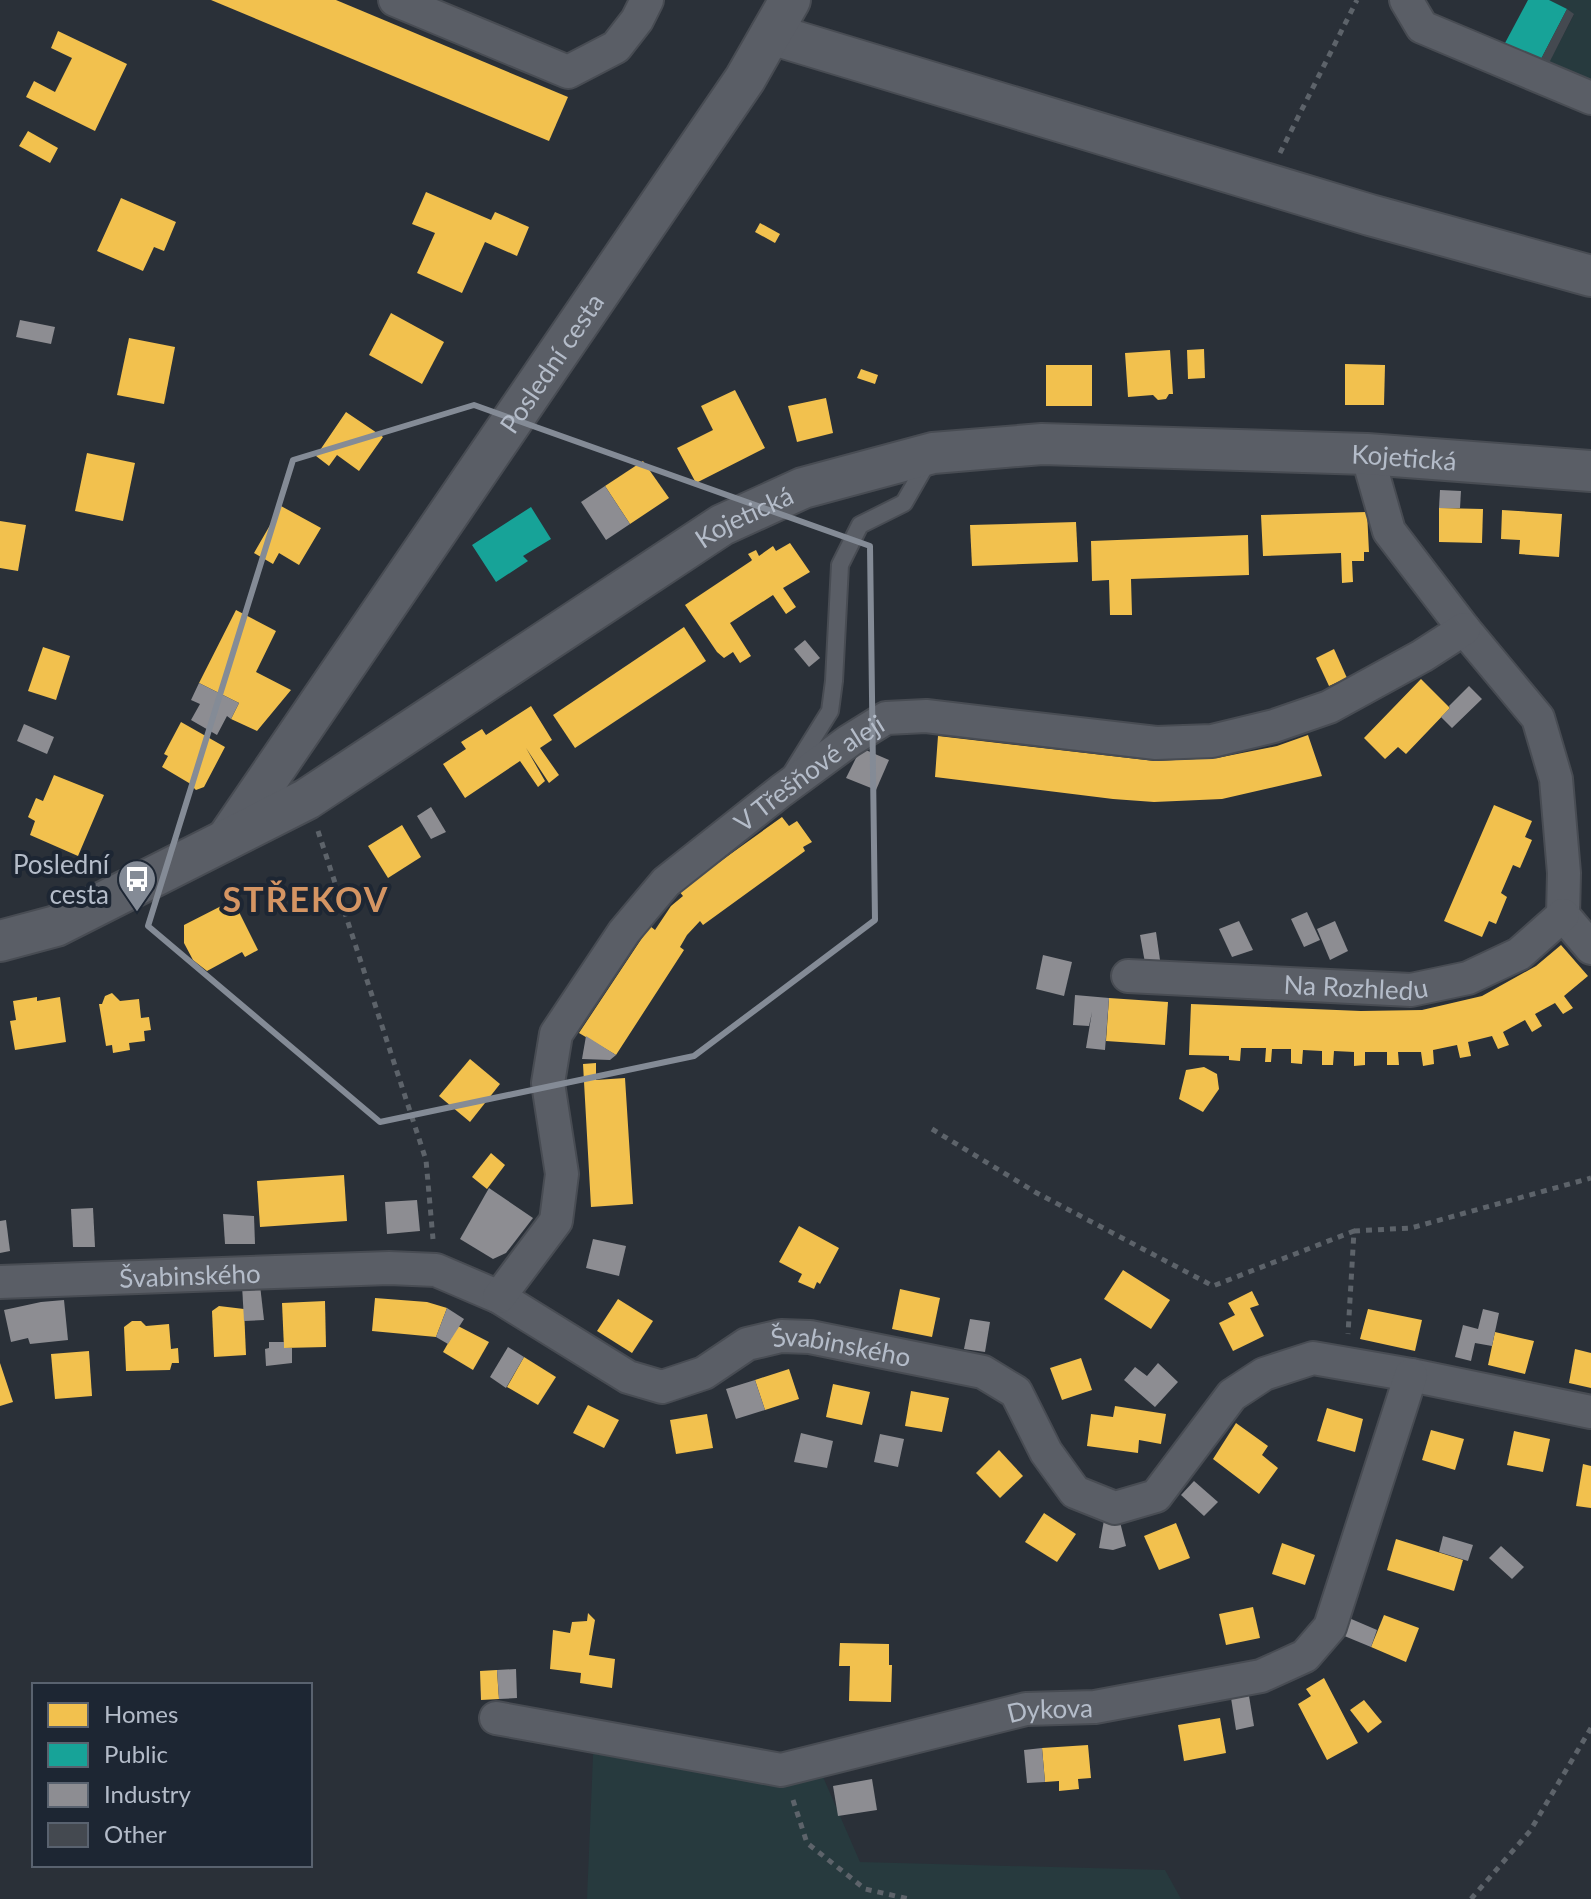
<svg xmlns="http://www.w3.org/2000/svg" width="1591" height="1899" font-family="Lato,sans-serif">
<style>
.green{fill:#273a3e}
.homes{fill:#f2c14e}
.public{fill:#17a398}
.industry{fill:#8d8d92}
.building{fill:#444950}
.lines{fill:none;stroke-linecap:round;stroke-linejoin:round}
.service-casing{stroke:#484c53;stroke-width:20}
.minor-casing{stroke:#484c53;stroke-width:36}
.tertiary-casing{stroke:#484c53;stroke-width:44}
.path{stroke:#5d636a;stroke-width:5;stroke-dasharray:6 6;stroke-linecap:butt}
.service{stroke:#5a5e66;stroke-width:16}
.minor{stroke:#5a5e66;stroke-width:32}
.tertiary{stroke:#5a5e66;stroke-width:40}
.marked{fill:none;stroke:#848b96;stroke-width:6;stroke-linejoin:round}
.labels{text-anchor:middle;dominant-baseline:central;stroke-width:8;stroke-linejoin:round;paint-order:stroke}
.street-label{font-size:26px;fill:#b4bcc9;stroke:#1d2633}
.poi-label{font-size:26px;fill:#b4bcc9;stroke:#1d2633;text-anchor:end}
.district-label{font-size:34px;font-weight:bold;letter-spacing:2px;fill:#d59563;stroke:#1d2633}
</style>
<rect width="100%" height="100%" fill="#2a3038"/>
<g class="green">
<polygon points="1549,0 1591,0 1591,82 1548,64 1574,15"/>
<polygon points="594,1733 820,1770 860,1862 1165,1870 1181,1899 587,1899"/>
</g>
<g class="homes">
<polygon points="211,0 336,0 568,97 549,141"/>
<polygon points="58,31 127,64 95,131 26,97 34,81 55,92 72,58 51,48"/>
<polygon points="28,131 58,148 50,163 19,146"/>
<polygon points="426,192 491,220 495,212 529,227 517,256 485,242 462,293 417,273 435,233 412,224"/>
<polygon points="121,198 176,222 164,251 154,247 143,271 97,251"/>
<polygon points="760,223 780,234 775,243 755,232"/>
<polygon points="391,313 444,342 422,384 369,355"/>
<polygon points="129,338 175,347 164,404 117,395"/>
<polygon points="1204,349 1205,378 1188,379 1187,350"/>
<polygon points="1170,350 1173,394 1169,394 1166,399 1158,400 1153,395 1128,397 1125,353"/>
<polygon points="1345,364 1385,365 1384,405 1345,405"/>
<rect x="1046" y="365" width="46" height="41"/>
<polygon points="861,369 878,375 875,384 857,378"/>
<polygon points="735,390 765,448 696,483 677,448 713,430 701,406"/>
<polygon points="826,398 833,433 797,442 788,406"/>
<polygon points="346,412 383,437 359,471 337,455 329,466 316,456"/>
<polygon points="87,453 135,463 123,521 75,511"/>
<polygon points="643,461 669,498 630,524 605,486"/>
<polygon points="281,506 321,528 299,565 279,553 273,564 254,553"/>
<polygon points="1439,508 1483,509 1482,543 1439,542"/>
<polygon points="1502,510 1562,514 1559,557 1519,554 1520,540 1501,539"/>
<polygon points="1367,512 1369,552 1364,552 1364,561 1352,561 1353,582 1342,583 1341,553 1263,556 1261,515"/>
<polygon points="0,521 26,525 18,571 0,568"/>
<polygon points="1076,522 1078,562 972,566 970,525"/>
<polygon points="1248,535 1249,575 1131,579 1132,615 1110,615 1109,580 1092,581 1091,541"/>
<polygon points="790,543 810,572 783,588 796,607 786,614 773,595 730,623 751,656 740,663 733,652 724,658 717,652 685,605 751,561 752,560 748,554 756,550 759,556 773,546 776,551"/>
<polygon points="236,610 276,631 256,672 291,690 257,731 231,719 239,703 199,683"/>
<polygon points="684,627 706,661 575,748 553,715"/>
<polygon points="43,647 70,656 56,700 28,691"/>
<polygon points="1334,649 1347,678 1329,686 1316,658"/>
<polygon points="1421,679 1450,708 1406,754 1398,747 1385,759 1364,738"/>
<polygon points="531,706 552,740 540,748 559,775 549,783 526,748 545,781 538,787 520,761 465,798 443,764 466,749 461,742 482,729 486,735"/>
<polygon points="181,722 225,747 204,787 196,790 189,783 162,767 168,756 164,754"/>
<polygon points="1308,735 1322,776 1222,799 1154,802 1113,799 935,777 938,736 1155,761 1217,758 1277,746"/>
<polygon points="54,775 104,795 78,856 30,835 35,821 28,817 36,798 43,801"/>
<polygon points="1494,805 1532,821 1525,837 1532,840 1520,868 1513,865 1501,893 1507,897 1496,924 1489,921 1482,937 1444,921"/>
<polygon points="782,817 789,826 797,821 812,842 803,847 805,851 703,925 700,921 687,935 680,947 684,950 616,1055 579,1033 650,926 655,930 671,906 683,896 679,891"/>
<polygon points="402,825 421,857 388,878 368,846"/>
<polygon points="233,900 258,950 245,957 242,952 207,971 193,960 184,943 184,925"/>
<polygon points="1561,945 1588,976 1564,996 1573,1008 1563,1014 1555,1003 1535,1014 1542,1026 1532,1032 1525,1020 1503,1032 1509,1045 1498,1049 1492,1036 1468,1042 1471,1056 1460,1058 1457,1045 1433,1050 1434,1064 1423,1066 1421,1052 1398,1052 1399,1065 1387,1065 1387,1052 1365,1052 1365,1065 1354,1066 1354,1052 1334,1051 1333,1065 1322,1065 1322,1051 1303,1050 1302,1064 1291,1063 1291,1049 1272,1049 1271,1062 1265,1062 1266,1048 1241,1048 1240,1061 1229,1060 1229,1056 1189,1055 1191,1004 1361,1011 1422,1010 1482,996 1536,966"/>
<polygon points="112,993 120,1001 139,999 141,1018 149,1017 151,1030 144,1031 145,1041 129,1043 130,1050 113,1053 112,1045 106,1046 99,1004 102,1004 105,996"/>
<polygon points="37,997 37,1001 60,997 66,1042 15,1050 10,1021 16,1020 13,1001"/>
<polygon points="1109,998 1168,1002 1165,1045 1106,1041"/>
<polygon points="470,1059 500,1084 470,1122 439,1096"/>
<polygon points="596,1063 596,1080 625,1078 633,1204 591,1207 583,1064"/>
<polygon points="1204,1067 1217,1074 1219,1089 1203,1112 1179,1099 1186,1070"/>
<polygon points="491,1153 505,1165 487,1189 472,1177"/>
<polygon points="344,1175 347,1221 260,1227 257,1181"/>
<polygon points="799,1226 839,1248 820,1284 817,1282 814,1289 798,1282 802,1274 779,1262"/>
<polygon points="1123,1270 1170,1300 1151,1329 1104,1299"/>
<polygon points="900,1289 940,1298 932,1337 892,1329"/>
<polygon points="1252,1291 1259,1305 1250,1308 1264,1336 1233,1351 1219,1323 1235,1315 1228,1303"/>
<polygon points="375,1298 427,1302 447,1308 436,1337 372,1331"/>
<polygon points="618,1299 653,1321 632,1353 597,1331"/>
<polygon points="325,1301 326,1347 284,1348 282,1303"/>
<polygon points="219,1306 244,1309 246,1355 214,1357 212,1311"/>
<polygon points="1368,1309 1422,1320 1415,1351 1360,1339"/>
<polygon points="132,1321 141,1321 146,1326 169,1324 171,1349 178,1348 179,1363 172,1363 170,1370 126,1371 124,1327"/>
<polygon points="458,1326 489,1342 473,1370 443,1352"/>
<polygon points="1495,1332 1534,1341 1525,1374 1488,1365"/>
<polygon points="1575,1349 1591,1353 1591,1388 1569,1383"/>
<polygon points="89,1351 92,1396 55,1399 51,1354"/>
<polygon points="524,1357 556,1377 538,1405 507,1387"/>
<polygon points="1081,1358 1092,1390 1062,1400 1050,1368"/>
<polygon points="0,1363 13,1402 0,1406"/>
<polygon points="789,1369 799,1399 765,1410 755,1380"/>
<polygon points="833,1384 870,1392 862,1425 826,1417"/>
<polygon points="911,1391 949,1398 942,1432 905,1426"/>
<polygon points="588,1405 619,1420 604,1448 573,1433"/>
<polygon points="1115,1406 1166,1414 1161,1444 1139,1440 1138,1453 1087,1446 1091,1414 1113,1417"/>
<polygon points="1327,1408 1363,1419 1355,1452 1317,1441"/>
<polygon points="707,1414 713,1448 676,1454 670,1420"/>
<polygon points="1236,1423 1268,1446 1262,1455 1278,1468 1259,1494 1213,1459"/>
<polygon points="1431,1430 1464,1439 1455,1470 1422,1460"/>
<polygon points="1514,1431 1550,1439 1543,1472 1507,1465"/>
<polygon points="999,1450 1023,1476 1000,1498 976,1473"/>
<polygon points="1583,1464 1591,1466 1591,1508 1576,1506"/>
<polygon points="1044,1513 1076,1534 1057,1562 1025,1542"/>
<polygon points="1176,1523 1190,1558 1159,1570 1144,1536"/>
<polygon points="1396,1539 1463,1560 1454,1591 1387,1570"/>
<polygon points="1282,1543 1315,1555 1305,1585 1272,1574"/>
<polygon points="1253,1607 1260,1638 1226,1645 1219,1614"/>
<polygon points="588,1613 595,1620 589,1655 615,1659 612,1688 580,1683 581,1673 550,1669 553,1630 570,1633 572,1622 587,1621"/>
<polygon points="1384,1615 1419,1628 1406,1662 1371,1647"/>
<polygon points="840,1643 889,1644 889,1665 892,1665 891,1702 849,1701 850,1666 839,1666"/>
<polygon points="497,1670 499,1699 481,1700 480,1671"/>
<polygon points="1324,1678 1358,1743 1327,1760 1298,1704 1311,1696 1306,1689"/>
<polygon points="1364,1700 1382,1722 1368,1733 1350,1710"/>
<polygon points="1220,1718 1226,1753 1184,1761 1178,1725"/>
<polygon points="1088,1745 1091,1778 1078,1779 1079,1789 1059,1791 1059,1781 1045,1782 1042,1748"/>
</g>
<g class="public">
<polygon points="1528,0 1549,0 1567,9 1540,61 1505,43"/>
<polygon points="531,507 551,539 523,556 528,561 496,582 472,545"/>
</g>
<g class="industry">
<polygon points="20,320 55,327 51,344 16,337"/>
<polygon points="605,486 630,524 606,540 581,502"/>
<polygon points="1440,490 1461,491 1460,508 1439,508"/>
<polygon points="805,640 820,658 809,667 794,649"/>
<polygon points="199,683 239,703 231,719 227,716 217,735 191,720 200,704 191,700"/>
<polygon points="1469,686 1482,699 1452,728 1441,717 1450,708 1449,706"/>
<polygon points="24,724 54,737 47,754 17,741"/>
<polygon points="861,748 889,760 876,790 846,778"/>
<polygon points="431,807 446,832 431,839 417,816"/>
<polygon points="1307,912 1320,940 1304,947 1291,919"/>
<polygon points="1239,921 1253,950 1232,957 1219,929"/>
<polygon points="1335,921 1348,951 1330,960 1317,929"/>
<polygon points="1156,932 1160,960 1145,963 1140,935"/>
<polygon points="1043,955 1072,962 1064,996 1036,989"/>
<polygon points="1075,995 1109,998 1105,1050 1086,1048 1092,1012 1089,1026 1073,1025"/>
<polygon points="586,1036 616,1055 610,1060 582,1059"/>
<polygon points="489,1188 533,1218 506,1253 493,1259 460,1239"/>
<polygon points="417,1200 420,1231 387,1234 385,1202"/>
<polygon points="93,1208 95,1247 73,1247 71,1209"/>
<polygon points="223,1214 254,1216 255,1244 225,1244"/>
<polygon points="6,1220 10,1251 0,1253 0,1221"/>
<polygon points="593,1239 626,1246 619,1276 586,1268"/>
<polygon points="242,1285 260,1285 264,1320 244,1321"/>
<polygon points="64,1300 68,1340 30,1344 28,1338 11,1342 4,1310 41,1302"/>
<polygon points="447,1308 464,1319 448,1344 436,1337"/>
<polygon points="1483,1309 1499,1313 1492,1346 1475,1343 1471,1361 1455,1357 1463,1325 1478,1329"/>
<polygon points="970,1319 990,1322 985,1352 964,1349"/>
<polygon points="269,1342 284,1342 284,1348 292,1348 292,1363 266,1366 265,1349 269,1348"/>
<polygon points="508,1347 524,1357 506,1388 490,1377"/>
<polygon points="1158,1363 1178,1382 1155,1407 1124,1380 1135,1367 1147,1376"/>
<polygon points="755,1380 765,1410 736,1419 726,1389"/>
<polygon points="801,1433 833,1441 827,1468 794,1462"/>
<polygon points="880,1434 904,1439 898,1467 874,1462"/>
<polygon points="1194,1481 1218,1502 1204,1516 1181,1495"/>
<polygon points="1104,1520 1120,1522 1126,1546 1113,1550 1099,1548"/>
<polygon points="1443,1536 1473,1545 1468,1561 1439,1552"/>
<polygon points="1501,1546 1524,1567 1512,1579 1489,1558"/>
<polygon points="1349,1618 1377,1630 1371,1647 1342,1635"/>
<polygon points="516,1669 517,1698 499,1699 497,1670"/>
<polygon points="1249,1696 1254,1726 1236,1730 1231,1698"/>
<polygon points="1042,1748 1045,1782 1027,1783 1024,1750"/>
<polygon points="872,1779 877,1810 838,1816 833,1786"/>
</g>
<polygon class="building" points="1567,9 1574,14 1547,67 1540,61"/>
<g class="lines">
<defs>
<polyline id="service" points="792,772 830,711 834,681 840,565 860,525 904,503 928,461"/>
<g id="minor">
<polyline points="395,0 568,72 616,47 637,20 647,0"/>
<polyline points="1406,0 1422,27 1591,98"/>
<polyline points="1367,454 1389,531 1464,629 1538,718 1556,779 1564,873 1563,915"/>
<polyline points="1563,915 1591,948"/>
<path id="s1" d="M1128,976L1411,990L1468,978L1519,954L1563,915"/>
<path id="s2" d="M0,1282L389,1268L436,1270L499,1297L628,1377L662,1387L704,1373L747,1344L781,1336L810,1337L983,1372L1016,1392L1046,1452L1075,1492L1115,1508L1156,1496L1232,1395L1264,1374L1313,1358L1411,1375L1591,1412"/>
<path id="s3" d="M499,1297L556,1221L562,1174L548,1083L556,1034L624,932L666,882L781,791L849,741L886,718L926,716L1156,743L1212,741L1274,726L1329,707L1422,656L1464,629"/>
<path id="s4" d="M496,1718L781,1770L1026,1709L1095,1707L1261,1676L1305,1656L1330,1627L1411,1375"/>
</g>
<g id="tertiary">
<polyline points="771,34 1370,215 1591,276"/>
<path id="s5" d="M227,839L745,79L790,0"/>
<path id="s6" d="M0,941L56,926L307,799L722,525L803,488L933,453L1042,444L1367,454L1591,471"/>
</g>
</defs>
<use href="#service" class="service-casing"/>
<use href="#minor" class="minor-casing"/>
<use href="#tertiary" class="tertiary-casing"/>
<g class="path">
<polyline points="1280,153 1357,0"/>
<polyline points="318,831 426,1160 433,1239"/>
<polyline points="932,1129 1035,1192 1213,1286 1354,1231 1348,1334"/>
<polyline points="1354,1231 1411,1228 1591,1178"/>
<polyline points="793,1800 807,1843 865,1889 909,1899"/>
<polyline points="1471,1899 1530,1831 1591,1728"/>
</g>
<use href="#service" class="service"/>
<use href="#minor" class="minor"/>
<use href="#tertiary" class="tertiary"/>
</g>
<path class="marked" d="M474,405L870,546L875,920L694,1056L380,1122L148,926L293,460Z"/>
<defs>
<symbol id="bus-pin" viewBox="-11 -11 22 30"><path d="M0 17L-7.5 6A9.5 9.5 0 1 1 7.5 6Z" fill="#848b96" stroke="#1d2633"/><path d="M-5-6H5V4H4V6H2V4H-2V6H-4V4H-5ZM-3.5-4V0h7V-4ZM-3.5 1.2v1.5H-2V1.2ZM2 1.2v1.5H3.5V1.2Z" fill="#fff"/></symbol>
</defs>
<g fill-rule="evenodd">
<use href="#bus-pin" x="115" y="857" width="44" height="60"/>
</g>
<g class="labels">
<g class="street-label">
<text stroke="none"><textPath href="#s5" startOffset="576">Poslední cesta</textPath></text>
<text stroke="none"><textPath href="#s6" startOffset="1532">Kojetická</textPath></text>
<text stroke="none"><textPath href="#s6" startOffset="860">Kojetická</textPath></text>
<text stroke="none"><textPath href="#s3" startOffset="652">V Třešňové aleji</textPath></text>
<text stroke="none"><textPath href="#s1" startOffset="228">Na Rozhledu</textPath></text>
<text stroke="none"><textPath href="#s2" startOffset="190">Švabinského</textPath></text>
<text stroke="none"><textPath href="#s2" startOffset="884">Švabinského</textPath></text>
<text stroke="none"><textPath href="#s4" startOffset="566">Dykova</textPath></text>
</g>
<g class="poi-label">
<text x="109" y="864">Poslední<tspan x="109" dy="30">cesta</tspan></text>
</g>
<g class="district-label">
<text x="306" y="898">STŘEKOV</text>
</g>
</g>
<rect x="32" y="1683" width="280" height="184" fill="#1d2633" stroke="#59626f" stroke-width="2"/>
<rect x="48" y="1703" width="40" height="24" fill="#f2c14e" stroke="#59626f" stroke-width="2"/>
<text x="104" y="1723" font-size="24" fill="#b4bcc9">Homes</text>
<rect x="48" y="1743" width="40" height="24" fill="#17a398" stroke="#59626f" stroke-width="2"/>
<text x="104" y="1763" font-size="24" fill="#b4bcc9">Public</text>
<rect x="48" y="1783" width="40" height="24" fill="#8d8d92" stroke="#59626f" stroke-width="2"/>
<text x="104" y="1803" font-size="24" fill="#b4bcc9">Industry</text>
<rect x="48" y="1823" width="40" height="24" fill="#444950" stroke="#59626f" stroke-width="2"/>
<text x="104" y="1843" font-size="24" fill="#b4bcc9">Other</text>
</svg>
